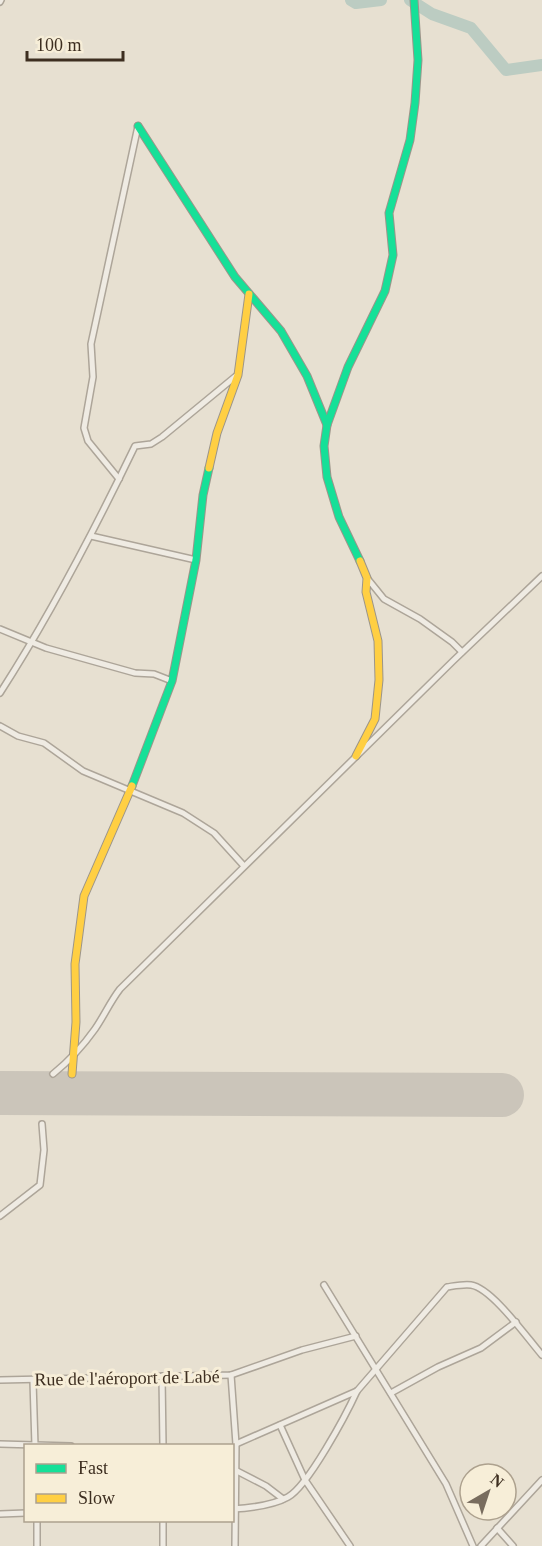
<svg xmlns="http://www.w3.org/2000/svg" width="542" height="1546" font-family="Georgia,serif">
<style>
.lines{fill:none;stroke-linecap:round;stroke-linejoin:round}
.river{stroke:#bcccc2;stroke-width:12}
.runway{stroke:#cbc5ba;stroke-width:44}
.street-casing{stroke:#ada599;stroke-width:8}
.fast-casing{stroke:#9c958a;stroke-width:9}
.slow-casing{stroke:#9c958a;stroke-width:9}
.street{stroke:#efebe3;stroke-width:5}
.fast{stroke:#16e098;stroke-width:7}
.slow{stroke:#ffcf43;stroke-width:7}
.labels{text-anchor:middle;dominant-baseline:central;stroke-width:6;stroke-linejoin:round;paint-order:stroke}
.street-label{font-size:18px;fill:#3d2e20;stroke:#f7eed8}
</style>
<rect width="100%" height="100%" fill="#e7e0d1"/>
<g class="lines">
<g class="river">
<polyline points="351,0 356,3 381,0"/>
<polyline points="410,0 432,14 471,28 506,70 542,65"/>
</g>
<polyline class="runway" points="0,1093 502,1095"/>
<defs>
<g id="street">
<polyline points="0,2 1,0"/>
<polyline points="119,479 88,441 84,428 93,377 91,344 138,126"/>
<polyline points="91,536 196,560"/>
<polyline points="367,578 384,599 420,619 452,642 462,652"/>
<polyline points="0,629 46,648 135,673 154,674 172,681"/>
<path d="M0,693C51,614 94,531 135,446L151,444L162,437L236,376"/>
<polyline points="0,726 18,736 44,743 83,771 183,813 214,833 244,866"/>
<path d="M53,1074C69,1061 83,1046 95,1029C104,1016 110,1002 120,989L453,661L542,576"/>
<polyline points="0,1216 40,1185 44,1150 42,1124"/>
<polyline points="324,1285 446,1484 473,1546"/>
<polyline points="231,1375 236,1444 235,1546"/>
<polyline points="162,1376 163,1446"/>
<polyline points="0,1380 231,1375 302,1350 356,1336"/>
<polyline points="33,1381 35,1446"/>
<polyline points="391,1393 438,1367 481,1348 516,1322"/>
<polyline points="280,1425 305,1480 350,1546"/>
<polyline points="0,1444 71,1446"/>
<path d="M236,1444L357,1391L447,1287C454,1286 463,1284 471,1285C492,1288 528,1339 542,1355"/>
<polyline points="235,1470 266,1486 283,1499"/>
<path d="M232,1509C250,1508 272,1506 288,1497C308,1486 346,1415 357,1391"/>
<polyline points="0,1514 26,1513"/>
<polyline points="37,1520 37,1546"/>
<polyline points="497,1528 513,1546"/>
<polyline points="163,1546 163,1520"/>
<polyline points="481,1546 542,1480"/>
</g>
<g id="fast">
<polyline points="138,126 235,277 281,331 307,376 327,425 324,446 327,477 339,517 360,561"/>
<polyline points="327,425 348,367 385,291 393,255 389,213 410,140 415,103 418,60 414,0"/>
<polyline points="132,786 172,681 196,560 203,495 209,468"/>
</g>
<g id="slow">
<polyline points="209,468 217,433 238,375 249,294"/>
<polyline points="356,756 375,719 379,680 378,641 366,592 367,578 360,561"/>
<polyline points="72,1074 76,1022 75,964 84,896 132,786"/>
</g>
</defs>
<use href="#street" class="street-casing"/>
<use href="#fast" class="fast-casing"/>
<use href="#slow" class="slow-casing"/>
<use href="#street" class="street"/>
<use href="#fast" class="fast"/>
<use href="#slow" class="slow"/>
</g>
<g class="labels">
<g class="street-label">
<text transform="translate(127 1378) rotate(-1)">Rue de l'aéroport de Labé</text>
</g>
</g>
<rect x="24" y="1444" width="210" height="78" fill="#f7eed8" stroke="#ada18e" stroke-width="1.5"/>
<rect x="36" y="1464" width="30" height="9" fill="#16e098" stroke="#ada18e" stroke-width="1.5"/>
<text x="78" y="1474" font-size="18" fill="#3d2e20">Fast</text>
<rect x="36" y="1494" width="30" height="9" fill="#ffcf43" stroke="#ada18e" stroke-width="1.5"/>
<text x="78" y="1504" font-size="18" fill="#3d2e20">Slow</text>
<g transform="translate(488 1492) rotate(39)"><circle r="28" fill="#f7eed8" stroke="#ada18e" stroke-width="1.5"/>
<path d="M0-4.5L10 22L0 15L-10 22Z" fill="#786c5e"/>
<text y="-9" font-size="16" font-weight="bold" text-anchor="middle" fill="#3d2e20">N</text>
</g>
<path d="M27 51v9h96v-9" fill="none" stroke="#3d2e20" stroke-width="3"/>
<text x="36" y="51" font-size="18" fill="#3d2e20" stroke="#f7eed8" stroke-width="4.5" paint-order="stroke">100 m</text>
</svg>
